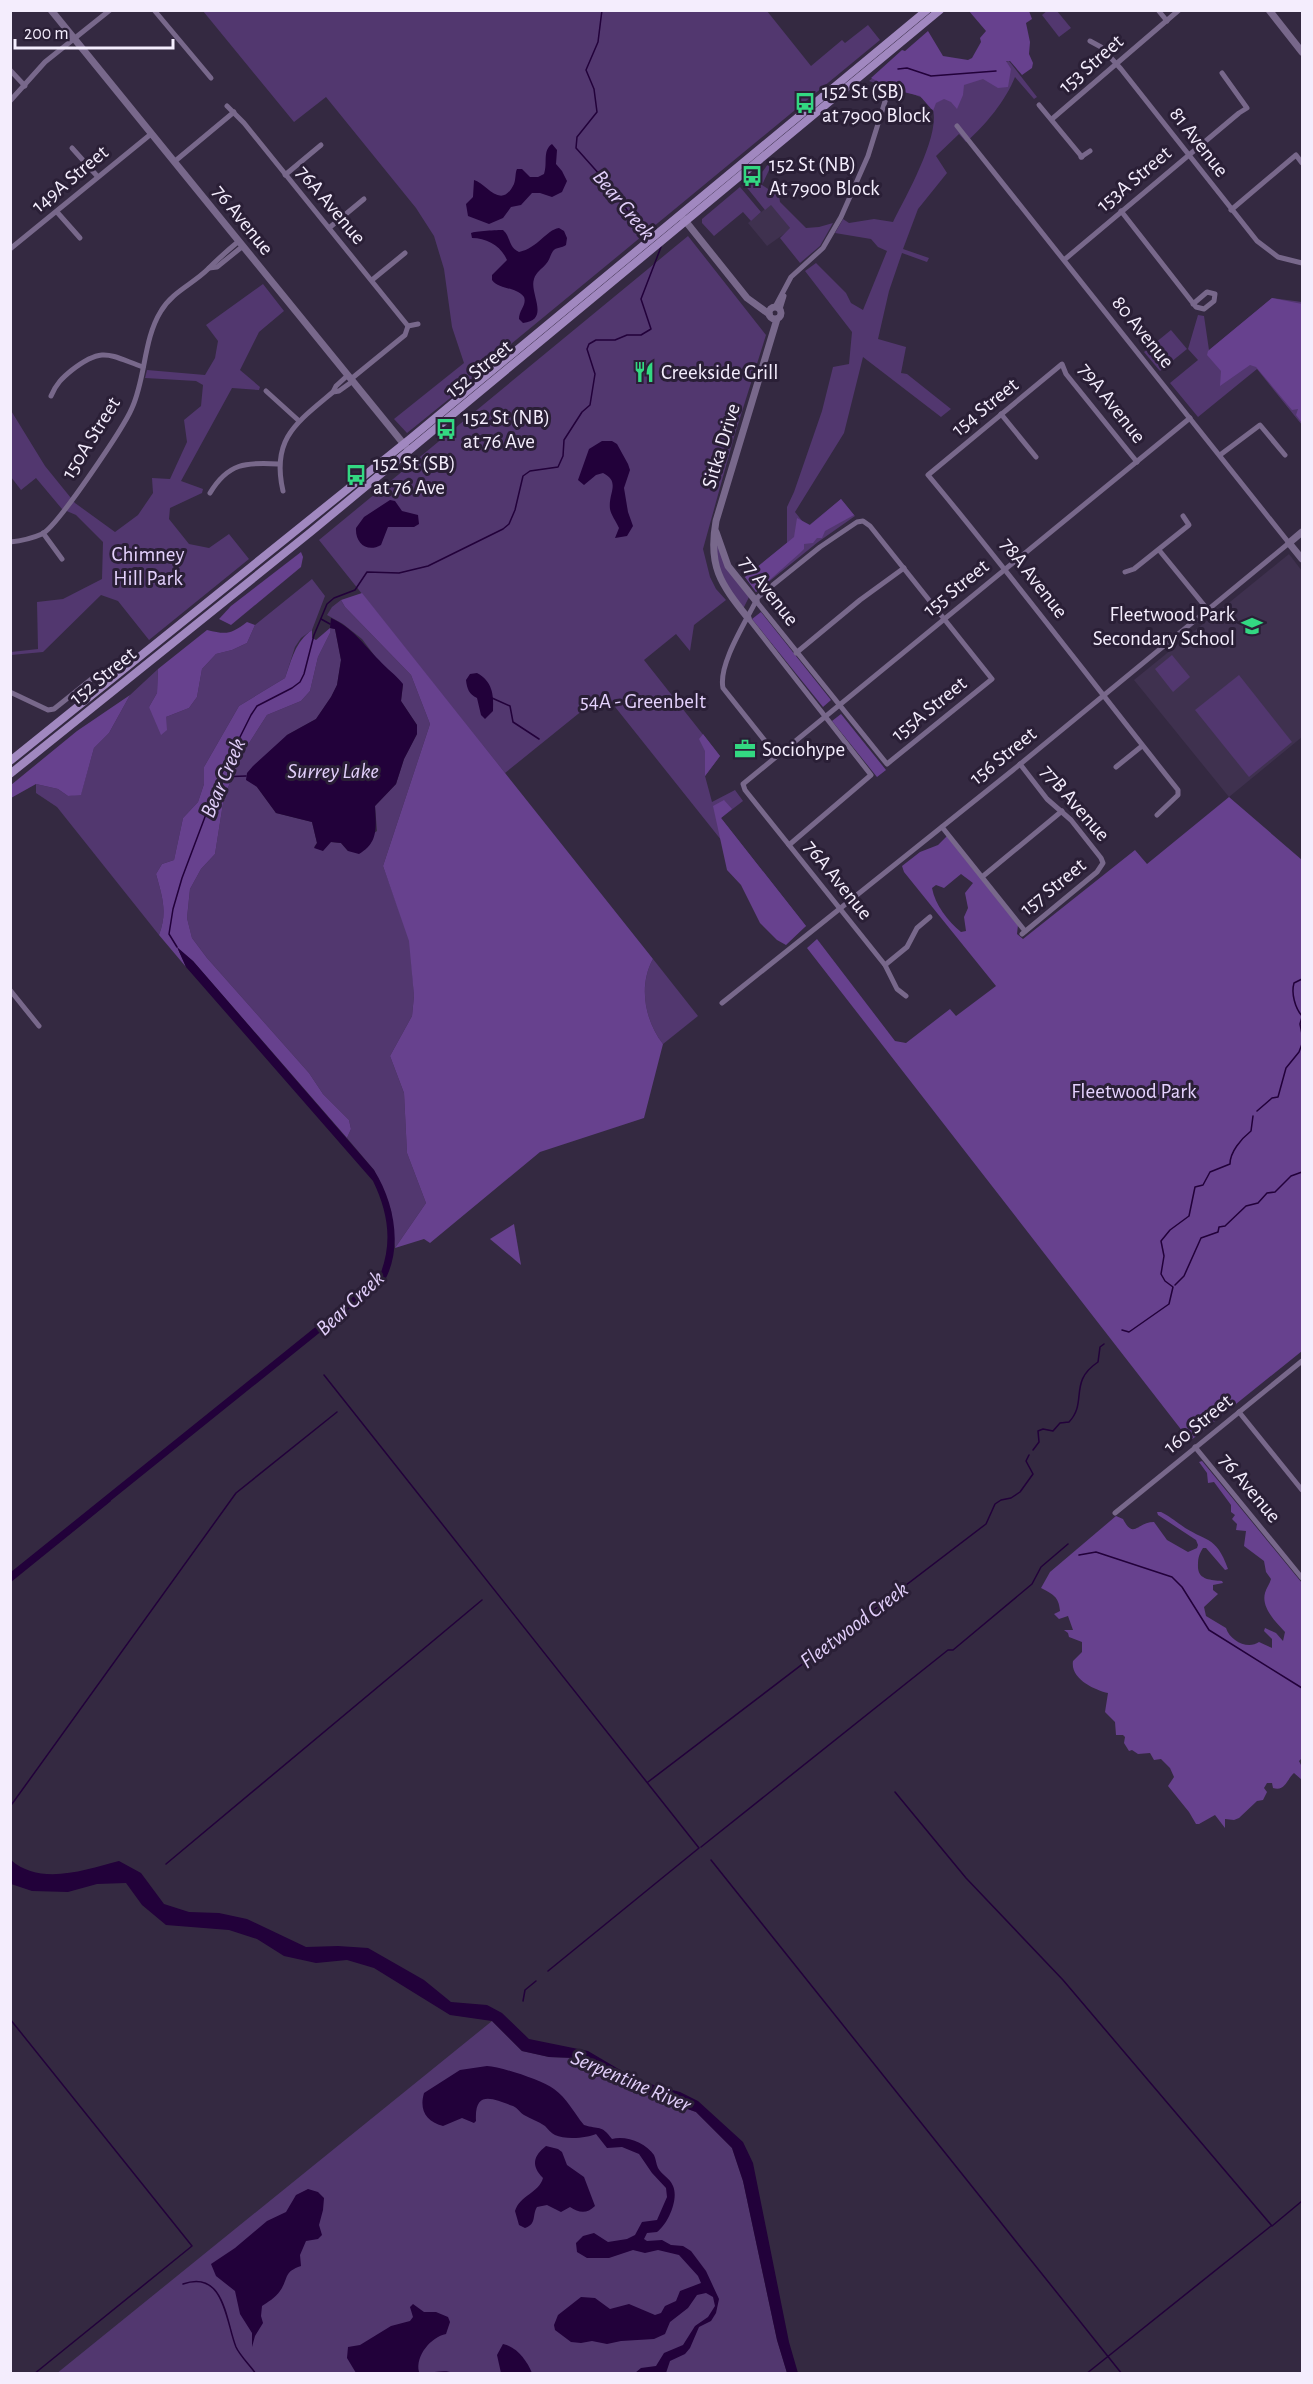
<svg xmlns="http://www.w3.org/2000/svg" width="1313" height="2384" font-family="'Alegreya Sans',sans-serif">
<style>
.built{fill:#3f314f}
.green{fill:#52376f}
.forest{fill:#67418e;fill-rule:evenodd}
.water{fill:#22013a}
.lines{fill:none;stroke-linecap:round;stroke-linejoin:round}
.stream{stroke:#22013a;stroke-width:1.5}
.minor{stroke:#78688b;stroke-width:5}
.tertiary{stroke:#78688b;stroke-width:7}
.secondary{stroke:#a188c0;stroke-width:8}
.labels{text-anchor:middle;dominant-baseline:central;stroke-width:6;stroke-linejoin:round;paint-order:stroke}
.street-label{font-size:21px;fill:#f4edfd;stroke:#2a1f36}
.poi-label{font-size:21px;fill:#f4edfd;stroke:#2a1f36;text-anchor:start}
.park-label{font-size:21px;fill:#e5d2fe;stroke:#2a1f36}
.water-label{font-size:22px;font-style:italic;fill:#e2cffb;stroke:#2a1f36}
</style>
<rect width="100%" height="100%" fill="#342941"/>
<g class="built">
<polygon points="771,204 791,229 767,246 748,223"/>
<polygon points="1289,554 1302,571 1302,737 1229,797 1134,680"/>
</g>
<g class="green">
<polygon points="1048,10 1057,11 1071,28 1059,37 1042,15"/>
<polygon points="203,11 767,11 811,66 842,40 845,43 868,25 880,40 499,354 494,353 476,369 468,367 475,378 407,433 394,419 464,363 452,327 444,269 434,236 416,208 326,97 294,122"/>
<path d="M904,51L923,74L1009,61L1037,97L1034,99L1015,77C1006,100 985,126 966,142L959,134L936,156L947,173L918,209L903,249L929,258L927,262L902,253L889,291L878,339L906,347L901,373L907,374L951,409L941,417L863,357L844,433L795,512L807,527L841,499L855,516L818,542L756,592L745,577L787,543V507L794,492L822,411L833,367L849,364L852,332L805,271L816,263L846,293L851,303L863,310L887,251L878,247L871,239L835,233L843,219L849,223L874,219L893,222C903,201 953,116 926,100C913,92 884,86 869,81Z"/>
<polygon points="771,160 770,168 762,185 779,196 780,202 806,228 819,227 833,223 820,246 800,263 780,238 790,228 771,205 765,210 744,184 763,171"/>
<polygon points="740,187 761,212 751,221 743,212 714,236 702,223 702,219"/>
<polygon points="688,236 766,335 734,437 703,549 710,577 716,589 726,600 694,625 690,651 676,634 644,660 720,756 705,776 712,802 735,790 743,801 721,818 806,926 796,934 604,693 505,773 319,540"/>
<polygon points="263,284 284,311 259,332 240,370 260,387 259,390 232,388 181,481 203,489 202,493 170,508 169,519 189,544 209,548 229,534 249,559 149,640 118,601 101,595 43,652 11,655 11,652 38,649 37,602 63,599 102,579 103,542 76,515 62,509 36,478 21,490 11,477 10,409 45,466 75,503 115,532 138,515 153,493 152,478 170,479 187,442 184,420 201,406 203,385 196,381 145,378 147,370 205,375 215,358 218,341 206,325"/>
<polygon points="1272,298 1302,302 1302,425 1257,369 1198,417 1170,383 1198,360 1188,349 1198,315 1204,316 1209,350"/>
<polygon points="1171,330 1187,349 1160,371 1144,352"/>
<polygon points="715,540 727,569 749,597 743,609 721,579"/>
<path d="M312,579L325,596L312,630L301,638L295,647L285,678L239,706L204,767V784L198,802L183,818L174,860L162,864L156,874C162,896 168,912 159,935L57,807L36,793V784L58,789L68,796L81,794L94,748L109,733L130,695L158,669L157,693L149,707L166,717L189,708L197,697L202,669L216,654L232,650L247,643L255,625Z"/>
<polygon points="341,600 345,607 411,675 430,724 383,866 410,941 414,996 412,1016 390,1056 404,1093 407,1153 426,1203 395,1248 391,1210 374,1170 347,1138 351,1129 349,1120 323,1094 309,1073 207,958 192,938 187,918 190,889 201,869 215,854 224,797 242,754 267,715 301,701 310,691 318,657 330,633 330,628 335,629 341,660 337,685 331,697 316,719 287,735 257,787 276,813 312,822 317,843 314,847 331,842 341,843 348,851 377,831 375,806 396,784 404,759 417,734 417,725 401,701 403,685 377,659 362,639 343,624 327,615 332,607"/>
<polygon points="1172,655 1190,677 1173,692 1155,669"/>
<polygon points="1239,675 1292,742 1249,777 1195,710"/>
<path d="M653,959L698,1016L663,1044C645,1021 638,986 653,959Z"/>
<polygon points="492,2021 522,2051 549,2057 574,2058 614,2083 696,2112 732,2148 743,2181 777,2340 787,2373 56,2374"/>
</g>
<g class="forest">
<polygon points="969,11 1029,11 1032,19 1026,23 1030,42 1029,54 1033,63 1032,68 1022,75 1010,61 1006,61 1011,69 1008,87 998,88 983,79 964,85 963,95 957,109 951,102 944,99 936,103 933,111 920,96 895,90 871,78 902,50 905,51 928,31 943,56 968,60 972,58 981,42 980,38 986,31"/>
<polygon points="1272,298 1302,304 1302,423 1296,415 1298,409 1292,410 1256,367 1250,365 1220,386 1221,371 1207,355 1208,351"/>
<polygon points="841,499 854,515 825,531 822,538 817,538 813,543 804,544 804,549 800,553 756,592 745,577 794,537 797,518 810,525"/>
<polygon points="301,552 303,557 301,567 231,625 219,619 231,606"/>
<path d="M362,593L653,959C638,986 645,1021 663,1044L644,1118L540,1152L430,1243L424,1239L395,1248L426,1203L407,1153L404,1093L390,1056L412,1016L414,996L409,941L383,866L430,724L411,675L345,607L341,600Z"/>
<polygon points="761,612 831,700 823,707 752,619"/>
<path d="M247,622L255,625L247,643L232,650L216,654L202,669L197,697L189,708L166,717L167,730L161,735L149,707L157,693L158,669L207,630C227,635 231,634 247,622Z"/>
<path d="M330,628V633L318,657L310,691L301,701L267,715L242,754L224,797L215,854L201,869L190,889L187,918L192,938L207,958L309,1073L323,1094L349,1120L351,1129L347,1138L193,961L178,949L186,967L159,935C168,912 162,896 156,874L162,864L174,860L183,818L198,802L204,784V767L239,706L285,678C292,659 295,642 312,630V638L316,640Z"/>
<polygon points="130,695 109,733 94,748 81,795 68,796 58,789 36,784 11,798 11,785 77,731"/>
<polygon points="841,714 886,770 877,777 832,721"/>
<polygon points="703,734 720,756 705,776 705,751 699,739"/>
<path d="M1229,797L1302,860V1351L1190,1441L807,948L817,939L895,1041L906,1043L950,1009L956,1016L996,986L904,872L902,866L920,852L938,845L947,836L1018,925L1017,934L1023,939L1135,850L1147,864ZM961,874L973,883L965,893L968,908L964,917L966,931L961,932C948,921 935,905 932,888L936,885L944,888Z"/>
<polygon points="724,800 732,809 721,818 806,926 786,945 777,940 760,923 741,885 727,870 713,806"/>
<polygon points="514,1224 521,1265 490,1239"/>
<path d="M1202,1461L1302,1583V1758L1299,1761L1302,1767V1780L1294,1773C1287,1779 1285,1792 1273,1788L1272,1783H1267L1264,1788L1267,1792L1263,1800L1257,1801L1239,1818L1234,1820L1225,1819V1828L1215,1815L1199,1824H1196L1189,1812L1168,1786L1174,1777L1170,1768L1161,1759L1154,1760L1150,1753L1138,1754L1132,1750L1129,1751L1124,1743L1125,1737L1123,1735H1116L1115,1722L1105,1712L1108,1693C1095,1690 1070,1679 1073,1661L1082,1652V1642L1069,1637L1068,1633L1064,1630H1073L1068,1616L1059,1619L1054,1614L1060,1611C1059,1596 1052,1594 1041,1588L1050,1572L1116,1516L1123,1519C1134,1540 1137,1522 1154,1522L1167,1540L1188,1552L1197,1548L1198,1545L1196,1540L1158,1515L1157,1512H1161C1169,1516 1174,1520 1181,1525C1204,1542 1216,1534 1228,1569L1225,1570L1206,1548H1203C1198,1556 1198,1559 1198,1568C1199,1580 1211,1580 1222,1581L1223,1583L1213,1585V1590L1218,1594L1204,1607L1206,1616L1226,1628C1230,1641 1248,1650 1259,1642L1272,1648V1639L1264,1631L1265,1628L1276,1633L1283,1641L1285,1632C1276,1622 1261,1608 1265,1593C1266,1588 1270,1584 1271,1579L1266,1572L1264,1561L1244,1546L1246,1531L1236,1530L1237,1524L1232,1519L1235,1515L1231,1512V1505L1214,1482L1208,1483L1207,1473L1199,1462Z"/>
</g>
<g class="water">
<path d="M552,144L557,150L556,164L562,171L567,181L562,192L552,197L540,193H532L521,205L511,207L503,218L489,224L468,216L466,204L473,197L474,180C486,183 501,211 514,184C516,179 515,173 517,169H522L530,177H538L544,174C548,163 542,151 552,144Z"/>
<path d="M559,228L564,231L567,238L566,245C562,248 556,247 553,251C550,255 550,260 546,264C542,269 536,272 534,279C529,293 551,320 523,323L519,319C519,310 527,305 524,297C515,286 499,290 492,280V275L507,260C501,246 487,238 472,238L471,233C475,231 498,230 503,230C511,237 508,247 519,252C538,248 546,230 559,228Z"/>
<path d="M602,441H612L617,444L628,464L630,470L624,488L628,512L633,526L627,536L615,538L619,528C616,521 611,515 610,509C608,493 621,482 603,473L596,475L584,485L578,480L589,449Z"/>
<path d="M390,500L395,501L402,511L418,515L419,524L414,527H388L381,545C367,553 355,543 356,528L364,517Z"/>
<path d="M331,618C353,628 363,644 379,660C387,669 396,675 403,684L401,701L417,725V734L404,759L396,784L375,806C376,826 379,843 359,854L348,851L341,843L331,842L323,851L314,848L317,843L312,822L276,813L257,787L246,780L247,773L253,766L287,735L316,719L331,697L337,685L341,660L335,629L330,628Z"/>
<path d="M477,673C492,681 494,694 493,711L485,719L481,715L477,698C469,694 467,689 466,680L470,674Z"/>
<path d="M177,947L193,961L374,1170C394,1202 403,1246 385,1280L11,1581V1572L380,1275C393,1242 388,1212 373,1181L186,967Z"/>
<path d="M11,1860C40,1886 85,1870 119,1861L141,1873L164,1904L189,1912L219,1913L247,1919L306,1947L338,1946L368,1948L424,1980L451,2002L487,2005L502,2013L529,2039L588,2051L639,2081L680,2092L698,2101L743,2142L753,2163L789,2342L798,2373H787L777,2340L743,2181L732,2148L696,2112L614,2083L574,2058L549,2057L522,2051L492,2021L450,2015L374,1968L347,1960L316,1963L284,1956L257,1939L229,1930L166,1925L142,1905L126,1883L97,1884L68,1892L32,1891L11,1884Z"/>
<path d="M487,2066C502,2067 541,2080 554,2089C567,2098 574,2113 584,2125C599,2130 601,2124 612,2139C626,2135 646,2143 654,2155C656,2159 656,2164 658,2168C662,2175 670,2178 673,2186C679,2199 668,2224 657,2232L647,2233L644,2239L647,2241L662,2240L671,2245L683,2246L691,2251L706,2271L719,2299L716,2313L711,2321L699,2327L690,2348L685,2354L670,2361L666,2373H635L641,2368L656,2366L664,2353L683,2345L695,2326L708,2317L715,2306L713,2297L706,2293L697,2295L688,2308L670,2322L665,2334L654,2339L621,2341L607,2344L592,2341L581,2343L571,2342L555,2330L554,2325L558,2315L581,2297L595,2298L610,2309L629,2304L655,2315L661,2313L665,2306L676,2301L680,2291L701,2283L698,2276L679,2255L658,2250L645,2253L633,2250L609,2258H587L577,2252L576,2243L583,2236L594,2233L608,2242L627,2239L635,2235L642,2222L657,2220L667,2197L666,2188L652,2173L639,2154L622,2147L607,2148L596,2134C588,2138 565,2140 555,2135C551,2133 548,2129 545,2126C538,2121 531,2119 524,2115C520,2113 518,2108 513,2106C495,2100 474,2088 476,2121L474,2123L462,2118L443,2126C426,2122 419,2110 424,2093L460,2070Z"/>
<path d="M546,2146L558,2149L562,2152L567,2165L584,2177L595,2206C587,2214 579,2213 570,2207L561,2212L547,2205L537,2207C532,2215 537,2224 525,2228L519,2225L515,2211C520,2195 539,2193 543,2178C531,2166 533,2156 546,2146Z"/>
<path d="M308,2189L318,2192L324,2198L323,2210L319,2225L322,2235L318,2239L306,2241L300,2255L301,2266C283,2272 289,2278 280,2291C275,2298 268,2302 262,2306L261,2316L263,2323L255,2336L252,2347V2333L240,2314L235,2291L216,2276L211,2264L235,2248L267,2221L286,2212L296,2195Z"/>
<path d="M413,2304L424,2312H436L448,2317L450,2322L446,2334C431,2337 415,2356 419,2372C430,2375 442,2368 454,2373H356L347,2358L348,2347L360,2345L391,2326L410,2321L413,2317L410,2307Z"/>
<path d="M503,2344C517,2347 527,2361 532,2373H501L497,2355Z"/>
</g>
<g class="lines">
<g class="stream">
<polyline points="602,10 598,42 586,70 594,89 597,112 577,137 576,148 617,194 630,215 652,233"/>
<polyline points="898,69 907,68 931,76 996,71"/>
<polyline points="321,619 330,624"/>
<polyline points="492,698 510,706 513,722 539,739"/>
<polyline points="220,777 246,776"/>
<polyline points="177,947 169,934 173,909 182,878 220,777 251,715 257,706 292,688 300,682 304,674 314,635 327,604 334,598 355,590 367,572 399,573 428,566 503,529 509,524 515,510 523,476 530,471 558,467 563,456 564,440 582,412 590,405 595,374 587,349 589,344 596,340 615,340 627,335 641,335 651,329 641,299 661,247"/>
<path d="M1302,979L1294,983C1291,993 1295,1008 1302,1016"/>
<polyline points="1302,1017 1300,1024 1302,1034"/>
<polyline points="1257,1111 1272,1098 1278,1097 1286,1068 1299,1052 1302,1044"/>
<polyline points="1175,1285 1184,1276 1201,1238 1218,1232 1219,1227 1225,1226 1246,1206 1258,1203 1267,1193 1275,1192 1291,1176 1302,1172"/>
<path d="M1122,1330L1129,1332L1169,1304L1173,1287L1165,1281L1161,1274L1164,1256L1161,1241L1170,1230L1189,1216L1195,1187L1203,1185L1210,1172L1230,1164C1230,1152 1241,1139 1251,1131L1253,1116"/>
<polyline points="324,1375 699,1848 548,1971"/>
<path d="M1033,1450L1039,1442L1038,1431L1043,1429L1053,1431L1060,1423L1069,1422C1088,1402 1068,1382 1098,1362L1100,1347L1104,1344"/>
<polyline points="1079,1555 1096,1552 1172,1577 1182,1587 1209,1630 1302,1688"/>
<polyline points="10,1582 110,1501"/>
<polyline points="648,1782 986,1524 995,1504 1001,1500 1011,1498 1020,1492 1033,1474 1026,1461 1029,1455"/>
<polyline points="895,1792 966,1878 1063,1980 1272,2226 1302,2201"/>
<polyline points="12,1804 236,1493 337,1412"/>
<polyline points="701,1847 948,1650 953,1650 1032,1584 1041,1567 1068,1544"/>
<polyline points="711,1860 1122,2374"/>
<polyline points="166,1864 482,1600"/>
<polyline points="523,2001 525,1990 536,1981"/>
<polyline points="10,2019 192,2246 34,2374"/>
<path d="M183,2284C225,2269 226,2323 236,2347C240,2356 250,2365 256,2374"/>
<polyline points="1086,2374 1271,2226"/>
</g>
<g class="minor">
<polyline points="154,10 211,78"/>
<polyline points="1158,10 1167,21"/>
<polyline points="1090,41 1101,47 1121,69 1257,241 1278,257 1302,263"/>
<polyline points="10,70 25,86"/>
<polyline points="10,101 45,62 110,10"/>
<polyline points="1039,105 1082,157"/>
<polyline points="227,106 244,123 408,326"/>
<polyline points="1052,119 1179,10"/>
<polyline points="72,148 98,177"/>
<polyline points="1081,157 1090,151"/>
<polyline points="174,162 234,112"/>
<polyline points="285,175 321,145"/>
<polyline points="1231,210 1296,155 1302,163"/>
<polyline points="1121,211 1196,307 1204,309 1214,301 1215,294 1207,292 1193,304"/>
<polyline points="57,212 80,238"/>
<polyline points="329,228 364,199"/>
<polyline points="10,249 151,134"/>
<polyline points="1064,260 1239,113 1247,108 1222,73"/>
<polyline points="209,268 217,267 243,246"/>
<polyline points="372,280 405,253"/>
<polyline points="775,307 791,277 823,248 841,217 868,156 887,95"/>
<polyline points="780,309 784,296"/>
<polyline points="408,326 418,324"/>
<polyline points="351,379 405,335 408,326"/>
<polyline points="266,391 298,420"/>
<polyline points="333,392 336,386 348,375"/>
<path d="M51,396C56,384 62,378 72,370C103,346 109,355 143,367"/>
<polyline points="1001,414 1036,457"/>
<polyline points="1220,455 1260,425 1285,455"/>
<path d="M1137,462L1066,374L1062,364L928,475C1014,578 1094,685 1178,790V795L1157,815"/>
<path d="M283,491C271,439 296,423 333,392L339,391L353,381"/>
<path d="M210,493C228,463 246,462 278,464"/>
<polyline points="43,533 62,559"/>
<path d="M10,542C20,541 33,538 42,534C57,527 124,427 132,408C146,377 143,340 161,311C172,292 193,284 208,269C218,259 228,250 239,241"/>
<polyline points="1159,550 1208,610"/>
<polyline points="1125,572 1134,569 1189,525 1183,516"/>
<path d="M756,601L887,764L992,679L870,526L863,521L857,522L820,547L758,597L756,601C745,623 718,665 723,688L777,756"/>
<polyline points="748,618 871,775 789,845"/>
<polyline points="796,653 860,600 904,568"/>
<polyline points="10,692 48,710 54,709 94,677"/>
<polyline points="1020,764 1047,799 1071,820 1101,858 1103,863 1097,872 1022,934"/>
<polyline points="1116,767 1142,746"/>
<polyline points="942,827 1025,931"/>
<polyline points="982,877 1062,811"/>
<polyline points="885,965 907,947 917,928 930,917"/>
<polyline points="10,990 39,1026"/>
<polyline points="906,996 897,989 885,965 745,790 743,784 1190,418"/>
<polyline points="722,1003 1013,770 1289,543 957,126"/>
<polyline points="1239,1412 1302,1490"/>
<polyline points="1195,1447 1302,1578"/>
<polyline points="1115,1513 1302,1361"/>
</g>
<g class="tertiary">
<polyline points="51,10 407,448"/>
<polyline points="1269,10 1302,52"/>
<polyline points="683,218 747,298 769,314"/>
<circle cx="775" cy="313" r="6"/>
<polyline points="716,532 728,566 756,601"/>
<polyline points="1302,532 1289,543 1302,559"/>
<path d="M748,618C720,583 708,566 716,521L777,319"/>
</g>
<g class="secondary">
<polyline points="10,761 411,438 927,10"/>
<polyline points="10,774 312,531 940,10"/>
</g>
</g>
<defs>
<symbol id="bus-bare" viewBox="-9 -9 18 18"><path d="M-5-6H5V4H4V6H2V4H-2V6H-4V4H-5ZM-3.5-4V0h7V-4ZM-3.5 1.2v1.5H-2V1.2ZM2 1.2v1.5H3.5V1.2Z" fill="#33d882" stroke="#2a1f36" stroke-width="2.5" paint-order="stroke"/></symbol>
<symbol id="restaurant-bare" viewBox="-9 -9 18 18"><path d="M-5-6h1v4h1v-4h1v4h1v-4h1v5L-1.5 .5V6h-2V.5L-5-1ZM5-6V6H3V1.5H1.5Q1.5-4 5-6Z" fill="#33d882" stroke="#2a1f36" stroke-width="2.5" paint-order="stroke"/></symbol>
<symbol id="school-bare" viewBox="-9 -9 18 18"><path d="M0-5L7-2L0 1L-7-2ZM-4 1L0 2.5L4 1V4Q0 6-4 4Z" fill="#33d882" stroke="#2a1f36" stroke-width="2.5" paint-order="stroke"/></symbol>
<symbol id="office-bare" viewBox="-9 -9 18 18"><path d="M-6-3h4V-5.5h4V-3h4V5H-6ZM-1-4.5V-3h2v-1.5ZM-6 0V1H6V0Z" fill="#33d882" stroke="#2a1f36" stroke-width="2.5" paint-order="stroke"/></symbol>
</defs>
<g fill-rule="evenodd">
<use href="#bus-bare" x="790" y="88" width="30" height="30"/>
<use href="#bus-bare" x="737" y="161" width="30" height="30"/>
<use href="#restaurant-bare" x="629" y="357" width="30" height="30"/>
<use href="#bus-bare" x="431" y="414" width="30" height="30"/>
<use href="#bus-bare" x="341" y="460" width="30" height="30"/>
<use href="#school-bare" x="1237" y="611" width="30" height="30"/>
<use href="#office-bare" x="730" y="734" width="30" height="30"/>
</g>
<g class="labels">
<g class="street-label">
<text transform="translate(1091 64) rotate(-41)">153 Street</text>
<text transform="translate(1199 142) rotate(52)">81 Avenue</text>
<text transform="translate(70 179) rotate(-40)">149A Street</text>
<text transform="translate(1134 179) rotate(-40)">153A Street</text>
<text transform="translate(331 205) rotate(50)">76A Avenue</text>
<text transform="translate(243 220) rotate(51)">76 Avenue</text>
<text transform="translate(1143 332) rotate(51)">80 Avenue</text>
<text transform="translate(479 369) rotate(-39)">152 Street</text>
<text transform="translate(1112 403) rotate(52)">79A Avenue</text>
<text transform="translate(985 407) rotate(-39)">154 Street</text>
<text transform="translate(91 438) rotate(-58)">150A Street</text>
<text transform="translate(721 446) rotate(-73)">Sitka Drive</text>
<text transform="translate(1034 578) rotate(52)">78A Avenue</text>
<text transform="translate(956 588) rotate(-39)">155 Street</text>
<text transform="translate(769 591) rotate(52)">77 Avenue</text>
<text transform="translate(103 676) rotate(-39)">152 Street</text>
<text transform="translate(929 709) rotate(-39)">155A Street</text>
<text transform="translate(1003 756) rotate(-39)">156 Street</text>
<text transform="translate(1075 803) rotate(49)">77B Avenue</text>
<text transform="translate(838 880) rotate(51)">76A Avenue</text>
<text transform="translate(1053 887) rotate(-39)">157 Street</text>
<text transform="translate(1198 1424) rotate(-39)">160 Street</text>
<text transform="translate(1250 1488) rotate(50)">76 Avenue</text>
</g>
<g class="poi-label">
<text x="822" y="91">152 St (SB)<tspan x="822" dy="24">at 7900 Block</tspan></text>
<text x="769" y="164">152 St (NB)<tspan x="769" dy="24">At 7900 Block</tspan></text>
<text x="661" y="372">Creekside Grill</text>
<text x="463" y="417">152 St (NB)<tspan x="463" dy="24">at 76 Ave</tspan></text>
<text x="373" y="463">152 St (SB)<tspan x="373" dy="24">at 76 Ave</tspan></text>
<text x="1235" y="614" text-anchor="end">Fleetwood Park<tspan x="1235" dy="24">Secondary School</tspan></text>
<text x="762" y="749">Sociohype</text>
</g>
<g class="park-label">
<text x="148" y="554">Chimney<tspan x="148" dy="24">Hill Park</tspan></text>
<text x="643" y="701">54A - Greenbelt</text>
<text x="1134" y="1091">Fleetwood Park</text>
</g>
<g class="water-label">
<text transform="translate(624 205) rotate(50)">Bear Creek</text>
<text x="333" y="771">Surrey Lake</text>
<text transform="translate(223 778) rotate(-67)">Bear Creek</text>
<text transform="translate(350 1303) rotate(-43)">Bear Creek</text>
<text transform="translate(854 1625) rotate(-37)">Fleetwood Creek</text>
<text transform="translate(631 2081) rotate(23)">Serpentine River</text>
</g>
</g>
<rect width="1313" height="2384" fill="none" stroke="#f4edfd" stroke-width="24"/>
<path d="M15 39v9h158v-9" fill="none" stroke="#f4edfd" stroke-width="3"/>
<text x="24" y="39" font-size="18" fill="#f4edfd" stroke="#2a1f36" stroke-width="4.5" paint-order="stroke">200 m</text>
</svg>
